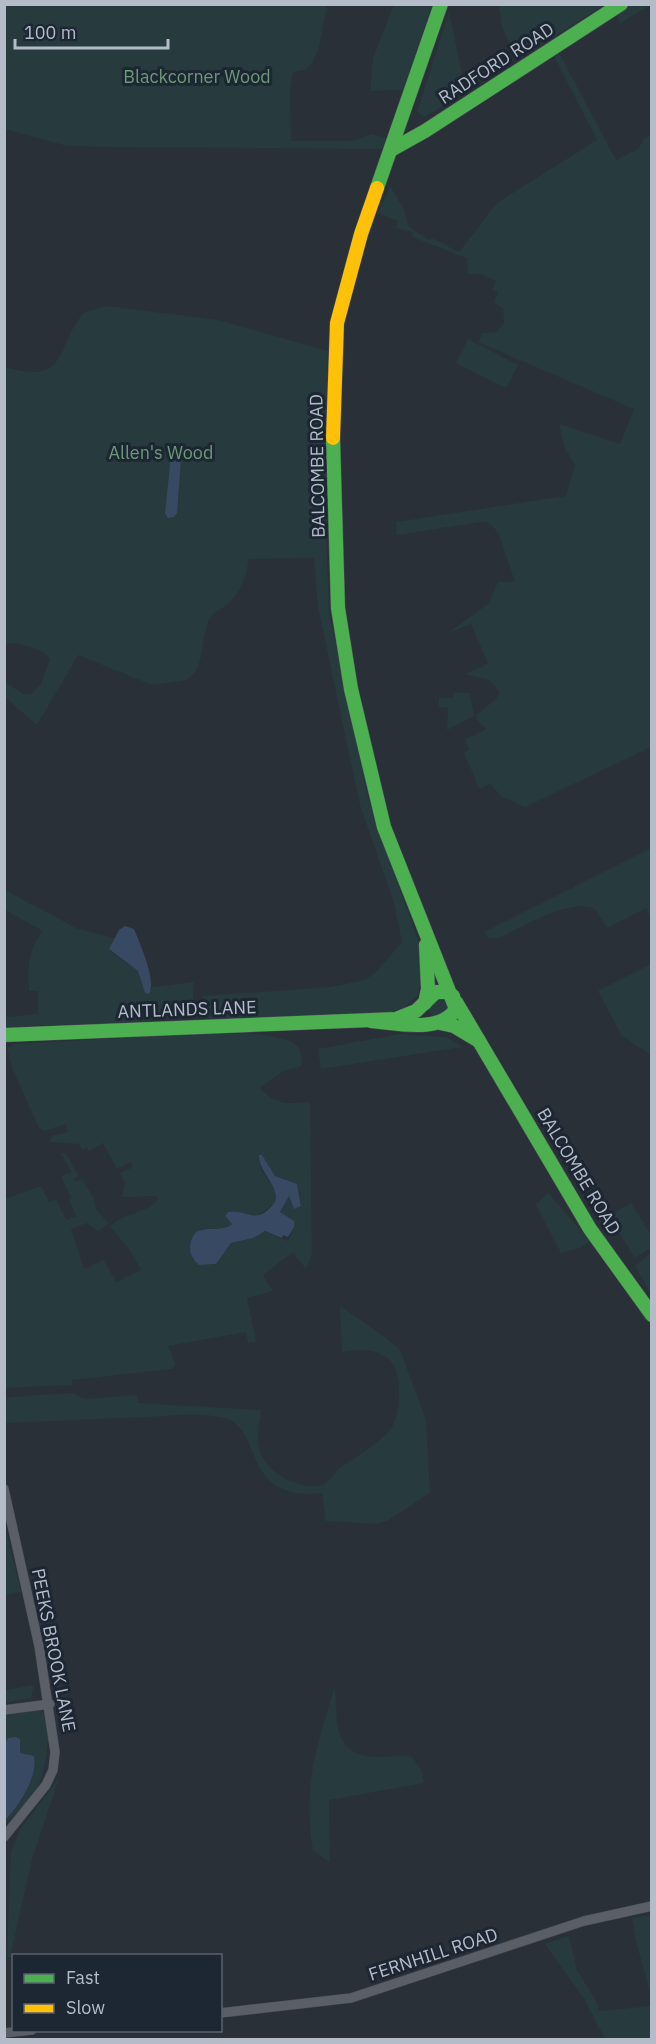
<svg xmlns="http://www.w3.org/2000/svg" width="656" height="2044" font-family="'IBM Plex Sans',sans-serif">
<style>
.green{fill:#273a3e;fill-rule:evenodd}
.water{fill:#384963}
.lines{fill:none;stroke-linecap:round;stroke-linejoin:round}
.street-casing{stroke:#484c53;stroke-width:10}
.fast-casing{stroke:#484c53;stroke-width:15}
.slow-casing{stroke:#484c53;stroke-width:15}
.street{stroke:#5a5e66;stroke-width:9}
.fast{stroke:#4caf50;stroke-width:14}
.slow{stroke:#ffc107;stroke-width:14}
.labels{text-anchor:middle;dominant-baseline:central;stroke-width:6;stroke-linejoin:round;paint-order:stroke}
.street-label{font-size:18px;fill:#b4bcc9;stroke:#1d2633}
.park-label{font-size:18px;fill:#6b9a76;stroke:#1d2633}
</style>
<rect width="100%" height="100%" fill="#2a3038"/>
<g class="green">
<polygon points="4,5 327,5 319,47 313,62 305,70 293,72 290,92 291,141 352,141 372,134 386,138 382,149 107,147 67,146 5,129"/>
<polygon points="394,5 432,5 403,90 370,91 373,58"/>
<polygon points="499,5 499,4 604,5 517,60 502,27"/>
<polygon points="631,5 651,5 620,23 616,14"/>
<polygon points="449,12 462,73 471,88 425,117 417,112"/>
<polygon points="558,51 616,160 638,149 644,139 651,135 651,747 525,807 502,797 490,784 479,789 464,752 469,750 465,739 487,729 478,721 476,715 496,699 500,692 489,680 465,674 488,664 471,624 448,633 489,603 498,582 515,582 498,532 489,523 480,522 397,535 396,522 566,496 575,465 565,448 559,424 620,444 634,409 478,342 482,333 497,332 504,322 503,309 494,302 498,292 492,290 496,281 480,274 468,274 467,258 412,237 413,232 396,228 398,221 378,213 390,186 404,210 408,226 429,240 432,238 459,252 497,203 597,140 553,54"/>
<path d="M106,306L218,320L328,351L325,492L329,613L370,805L420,946L422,967L418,995L404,1008L390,1012L210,1019L205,1012L203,996L331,987L364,980L374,974L402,942L394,903L360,805L318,607L314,558L249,559C246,577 241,592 227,605C223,608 215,611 212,616C198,633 209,667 186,680L152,685L78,655L37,725L5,697L4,682L24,694L33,693L41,683L50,659C46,649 15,641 5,644V367C68,385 54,351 83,313Z"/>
<polygon points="468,339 518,365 506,388 456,363"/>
<polygon points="454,692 470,693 474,716 447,730 448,708 439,707 439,698 453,698"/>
<path d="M651,848V917L646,908L607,928L596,910C573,895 521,929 497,938H489L484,932Z"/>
<path d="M5,890L78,929L114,938L109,950L138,971L145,991L152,989V984L153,987L194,982L192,1014L143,1022L5,1027V1017L38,1014V991H29C28,966 27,951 43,931L5,910Z"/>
<polygon points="651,964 651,1055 622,1036 598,991"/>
<polygon points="445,993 451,1015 432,1017 427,1008"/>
<path d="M227,1032C242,1033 290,1035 298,1047C302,1051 301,1060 302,1066L283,1071L260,1088C274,1105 289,1104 310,1102L312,1254L306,1269L293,1252L263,1275L273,1291L247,1298L256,1341L248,1343L246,1332L168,1346L175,1363L172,1369L72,1380V1385L5,1388V1199L41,1186L49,1202L56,1199L66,1220L76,1216L69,1199L71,1198L61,1176L71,1172L61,1153H66L78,1176L74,1179L76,1182L82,1179L93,1197L96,1209L109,1224L98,1231L87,1223L71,1229L84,1269L104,1260L116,1282L141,1270L130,1250L110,1227C121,1213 151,1213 159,1198L155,1196L122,1197L125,1183L120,1173L133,1167L130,1162L117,1169L103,1143L89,1151L87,1147L82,1150L79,1144L50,1142L52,1136L68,1132L66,1124L44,1131L39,1128L13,1070L7,1048L14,1044ZM258,1157C264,1163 269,1170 275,1176C292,1190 299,1173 301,1206L293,1207L289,1196L280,1212L282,1215L291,1218L293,1230L288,1241L263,1231L253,1238L231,1243L216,1264L199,1265L192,1258L190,1246C196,1217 217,1236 232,1224L225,1216L228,1212L257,1216L275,1203L276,1192L262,1171Z"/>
<polygon points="400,1034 446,1037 462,1047 321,1069 318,1049"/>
<polygon points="548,1193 590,1241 580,1248 561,1253 536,1205"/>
<polygon points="631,1203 651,1235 651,1248 635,1258 609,1216"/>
<polygon points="651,1253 651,1294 635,1266"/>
<path d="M340,1306L378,1332L398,1348L402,1355L426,1420L430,1493L387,1521L376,1524L326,1521L322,1493C240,1503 264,1427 224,1418C200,1412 170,1416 146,1417C99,1419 52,1421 5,1423V1400L10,1397L72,1393L85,1399L137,1395L138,1403L261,1410C260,1422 256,1435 259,1447C264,1473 300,1492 325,1484C331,1479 335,1472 341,1467C354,1459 385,1439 392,1427C401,1411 404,1369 387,1358C373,1348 358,1350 342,1352Z"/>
<polygon points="5,1527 21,1592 5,1595 4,1595"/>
<polygon points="34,1685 31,1698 5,1703 5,1690"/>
<path d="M335,1686C338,1722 331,1757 379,1757C390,1757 401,1754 412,1757L421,1769L424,1783L329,1800L330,1863L313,1850C302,1787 317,1745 335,1686Z"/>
<path d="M41,1710C55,1723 45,1777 35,1792C28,1804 15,1813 6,1823C7,1791 5,1750 4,1715Z"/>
<polygon points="59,1778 32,1859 10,1957 7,1957 11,1851 20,1830"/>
<polygon points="651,1915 652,1915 651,1994 636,1942 632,1918"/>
<polygon points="569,1936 577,1970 597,2003 599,2011 651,2006 651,2039 605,2039 585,2000 545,1944"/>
</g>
<g class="water">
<polygon points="177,452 181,459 177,513 174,517 168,518 165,513 171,456"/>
<path d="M125,926L134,929C140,944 157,981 149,994L145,993L138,971L109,949L119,930Z"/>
<path d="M259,1155H262L275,1176L297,1184L301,1206L294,1209L289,1196L280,1212L294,1221V1227L288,1237L283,1235L282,1238L265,1231L253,1238L231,1243L216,1264L199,1265C188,1256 187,1243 196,1232C208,1226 223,1232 232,1224L225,1216L228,1212C250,1209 256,1227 275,1202C280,1185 258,1172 259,1155Z"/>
<path d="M15,1737L20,1739V1753L34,1756C38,1777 19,1806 5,1820V1743L8,1738Z"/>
</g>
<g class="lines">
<defs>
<g id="street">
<polyline points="4,1489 39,1646 55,1752 53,1770 46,1785 4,1837"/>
<polyline points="4,1710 50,1704"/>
<polyline points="220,2013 351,1998 584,1921 652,1906"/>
<polyline points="4,2033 32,2030"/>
</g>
<g id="fast">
<polyline points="391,150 425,131 621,4"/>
<polyline points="377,188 441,4"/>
<path d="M333,438L338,608L351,689L384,827L456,1009C440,1034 396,1023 371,1021"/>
<polyline points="456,1002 590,1229 652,1315"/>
<polyline points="425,1003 428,989 426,945"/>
<polyline points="440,1023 454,1026 479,1041"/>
<polyline points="4,1035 396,1019 416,1011 436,992 446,992 453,996"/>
</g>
<polyline id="slow" points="333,438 337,323 361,234 377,188"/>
</defs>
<use href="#street" class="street-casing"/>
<use href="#fast" class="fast-casing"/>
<use href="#slow" class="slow-casing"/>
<use href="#street" class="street"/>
<use href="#fast" class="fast"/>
<use href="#slow" class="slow"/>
</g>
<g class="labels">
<g class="street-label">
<text transform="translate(496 63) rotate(-33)">RADFORD ROAD</text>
<text transform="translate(317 466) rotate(-91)">BALCOMBE ROAD</text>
<text transform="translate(187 1009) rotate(-2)">ANTLANDS LANE</text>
<text transform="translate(579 1171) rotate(59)">BALCOMBE ROAD</text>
<text transform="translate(54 1650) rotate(79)">PEEKS BROOK LANE</text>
<text transform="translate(433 1954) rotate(-18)">FERNHILL ROAD</text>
</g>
<g class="park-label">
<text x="197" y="76">Blackcorner Wood</text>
<text x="161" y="452">Allen's Wood</text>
</g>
</g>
<rect width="656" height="2044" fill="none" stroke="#b4bcc9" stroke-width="12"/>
<rect x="12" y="1954" width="210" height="78" fill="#1d2633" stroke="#59626f" stroke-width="1.5"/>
<rect x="24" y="1974" width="30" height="9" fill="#4caf50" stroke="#59626f" stroke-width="1.5"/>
<text x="66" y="1984" font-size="18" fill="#b4bcc9">Fast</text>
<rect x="24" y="2004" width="30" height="9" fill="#ffc107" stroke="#59626f" stroke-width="1.5"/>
<text x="66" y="2014" font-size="18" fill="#b4bcc9">Slow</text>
<path d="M15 39v9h153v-9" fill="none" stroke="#b4bcc9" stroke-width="3"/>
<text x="24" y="39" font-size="18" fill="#b4bcc9" stroke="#1d2633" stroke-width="4.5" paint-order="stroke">100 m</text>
</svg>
